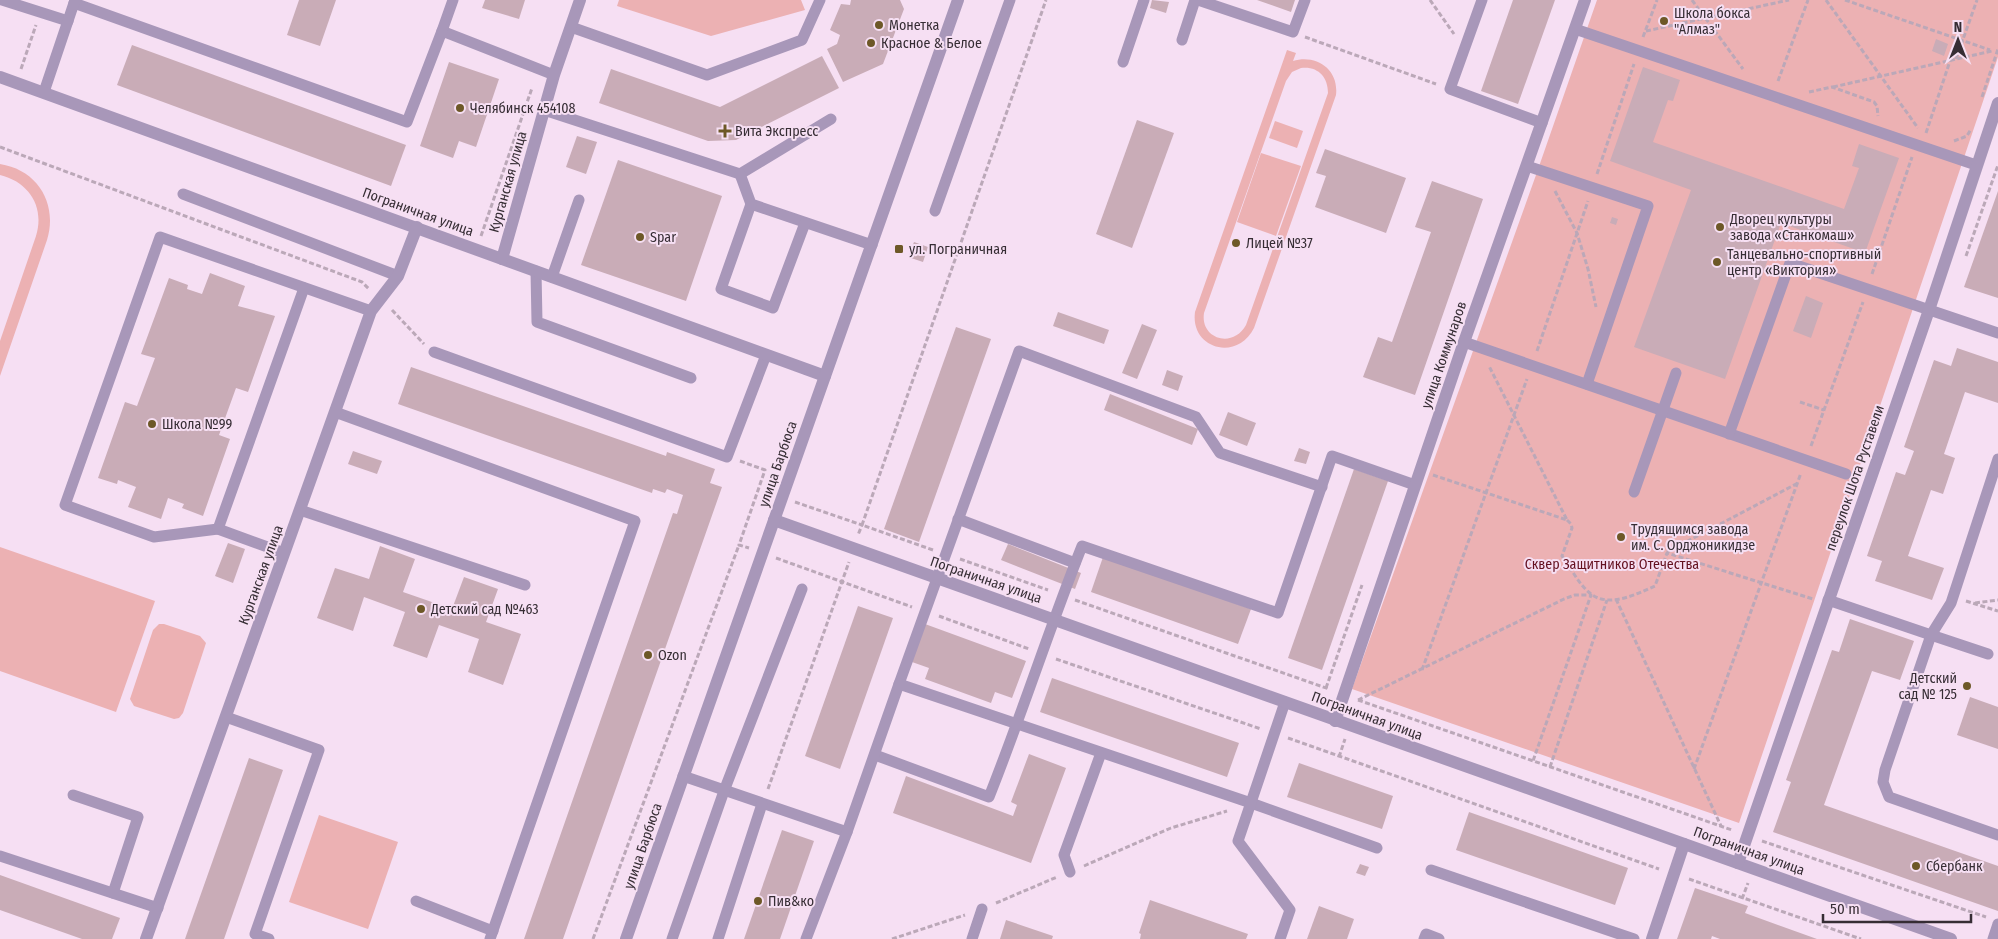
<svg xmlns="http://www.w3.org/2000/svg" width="1998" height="939" font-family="'Fira Sans Condensed',sans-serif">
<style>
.green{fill:#ecb1b3;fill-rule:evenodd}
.building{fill:#c9acb7}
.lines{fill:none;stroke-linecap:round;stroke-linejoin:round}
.path{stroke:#bba8b8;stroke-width:3;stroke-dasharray:5 2.5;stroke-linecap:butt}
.service{stroke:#a897b9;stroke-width:11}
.minor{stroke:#a897b9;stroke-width:12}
.tertiary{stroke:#a897b9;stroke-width:12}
.poi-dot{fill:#6d5827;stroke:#f6dff3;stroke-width:2}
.labels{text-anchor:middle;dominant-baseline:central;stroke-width:4;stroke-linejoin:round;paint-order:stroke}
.poi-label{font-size:14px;fill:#362d34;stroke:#f6dff3;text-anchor:start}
.street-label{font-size:14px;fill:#362d34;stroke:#f6dff3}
.park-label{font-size:14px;fill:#641020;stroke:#f6dff3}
</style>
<rect width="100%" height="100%" fill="#f6dff3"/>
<g class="green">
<polygon points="619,0 801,0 805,10 711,36 617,6"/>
<polygon points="1597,0 1998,0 1998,57 1739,823 1352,689 1536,175"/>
<path d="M1287,50L1296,53L1293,61C1317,54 1339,70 1336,95L1254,328C1237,362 1190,349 1195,312ZM1301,68C1318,66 1328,77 1328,93L1246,325C1233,349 1200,339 1204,313L1286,81L1292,72Z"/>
<polygon points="1275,121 1303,131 1297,148 1269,138"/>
<polygon points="1261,153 1301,166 1276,236 1237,222"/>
<path d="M0,164C38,170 58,204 47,240L0,376V341L36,236C45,207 29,182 0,175Z"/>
<polygon points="0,547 155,601 116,712 0,671"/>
<polygon points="159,624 164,624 200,636 206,643 183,713 179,718 174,719 134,706 130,699 153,630"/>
<polygon points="319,815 398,842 368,929 289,902"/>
</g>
<g class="building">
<polygon points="299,0 336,0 320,46 287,35"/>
<polygon points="485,0 525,0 519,19 482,8"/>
<polygon points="851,0 900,0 904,9 883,64 843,82 827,49 837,44 840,35 830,30 841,4 850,5"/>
<polygon points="1152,0 1169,2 1166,13 1150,8"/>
<polygon points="1257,0 1295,0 1291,12"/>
<polygon points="1513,0 1555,0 1518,104 1481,91"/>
<polygon points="1936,39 1948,44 1944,56 1932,51"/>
<polygon points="132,45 406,145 391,186 117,85"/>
<polygon points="822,56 839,88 736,140 708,141 599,103 611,69 720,107"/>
<polygon points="449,62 499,79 476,147 459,141 453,158 420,146"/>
<polygon points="1643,67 1680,80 1673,101 1668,100 1653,142 1844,209 1859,168 1852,166 1859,144 1899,158 1865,253 1781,223 1725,379 1634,347 1691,190 1610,161"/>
<polygon points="1137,120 1174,133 1132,248 1096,234"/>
<polygon points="577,136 597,142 586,174 566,167"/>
<polygon points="1325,149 1406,178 1386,233 1315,207 1326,176 1316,173"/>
<polygon points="618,160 722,196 686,301 581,265"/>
<polygon points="1432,181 1483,199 1415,395 1363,377 1378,337 1392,342 1431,232 1415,227"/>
<polygon points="1998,191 1998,298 1964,287"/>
<polygon points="1612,217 1618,219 1616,225 1610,223"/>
<polygon points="914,242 928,247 923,262 908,257"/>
<polygon points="210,273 245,286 238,306 275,316 248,392 236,388 219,435 230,439 203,516 182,508 184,504 168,498 161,519 128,507 136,487 118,480 117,484 98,478 125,402 137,406 155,358 141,354 169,278 188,285 187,289 202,294"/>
<polygon points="1806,296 1823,303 1811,338 1793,331"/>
<polygon points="1058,312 1109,330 1104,344 1053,326"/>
<polygon points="1142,324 1157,330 1137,379 1122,373"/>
<polygon points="956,327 991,339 919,542 884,529"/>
<polygon points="1957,348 1998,362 1998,403 1965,392 1944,454 1955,458 1943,494 1931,490 1908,556 1944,568 1932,600 1875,581 1882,561 1867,556 1896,472 1905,475 1914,451 1904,447 1934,360 1951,366"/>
<polygon points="411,367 666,456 667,452 715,469 710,483 722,487 563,939 524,939 673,513 677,514 683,495 667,489 665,493 653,489 652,493 398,404"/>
<polygon points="1167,370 1183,376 1178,391 1162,385"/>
<polygon points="1110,394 1198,429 1192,445 1104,410"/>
<polygon points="1228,412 1256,423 1247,446 1219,435"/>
<polygon points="1299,448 1310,452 1306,464 1294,461"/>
<polygon points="353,451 382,461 377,474 348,464"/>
<polygon points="1354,469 1388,481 1322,670 1288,658"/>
<polygon points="228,543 245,549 233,583 215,576"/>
<polygon points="1008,544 1081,573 1075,589 1001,560"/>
<polygon points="380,546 415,559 403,592 452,609 464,577 498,589 486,622 521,634 503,685 468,672 479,639 439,625 427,658 393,646 405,612 364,597 353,631 317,618 335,568 369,579"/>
<polygon points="1103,557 1251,609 1238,644 1091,592"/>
<polygon points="858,606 893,618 840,769 805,756"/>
<polygon points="1850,619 1914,641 1900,680 1872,671 1824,805 1998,866 1998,911 1773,832 1791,782 1786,780 1832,650 1839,652"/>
<polygon points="925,624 1026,661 1012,698 995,692 991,703 925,679 929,668 912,662"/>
<polygon points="1052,678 1239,743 1227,777 1040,712"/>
<polygon points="1970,697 1998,707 1998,749 1957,735"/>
<polygon points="1029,754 1066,768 1031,863 893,813 906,776 1013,816 1017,805 1011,802"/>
<polygon points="249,758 283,770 224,939 185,939"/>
<polygon points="1299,763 1393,796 1382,829 1287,797"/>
<polygon points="1469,812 1628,868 1615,905 1456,850"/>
<polygon points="782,830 814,841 780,939 744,939"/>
<polygon points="1360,864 1369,867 1365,876 1356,873"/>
<polygon points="0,875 120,918 112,939 82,939 0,910"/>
<polygon points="1695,888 1748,906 1745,913 1817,939 1720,939 1712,936 1711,939 1677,939"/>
<polygon points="1150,900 1248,934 1246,939 1140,939 1141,934 1139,933"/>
<polygon points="1319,906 1354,919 1347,939 1307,939"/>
<polygon points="1006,920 1053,936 1052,939 1000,939"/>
</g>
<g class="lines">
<g class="path">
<polyline points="1430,0 1454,34"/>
<polyline points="1692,0 1743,69"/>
<polyline points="1826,0 1918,128"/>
<polyline points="1845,0 1990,50"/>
<polyline points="1646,31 1789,0"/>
<polyline points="1305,37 1436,84"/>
<polyline points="1643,37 1657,0"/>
<polyline points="1956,59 1977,0"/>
<polyline points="21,69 36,25"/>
<polyline points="1778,81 1808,0"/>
<polyline points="1833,87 1992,51"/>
<polyline points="1809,92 1832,87 1874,102 1877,106 1878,116"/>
<polyline points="1982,97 1998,49"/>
<polyline points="1926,133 1950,61"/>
<polyline points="1954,141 1967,136 1971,129"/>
<polyline points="0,147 362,282 369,289"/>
<polyline points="1597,174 1634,64"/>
<polyline points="1555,191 1577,233 1588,269 1596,307"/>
<polyline points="481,236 532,88"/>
<polyline points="1966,256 1998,165"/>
<polyline points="1872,274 1912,157"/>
<polyline points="392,310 424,344"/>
<polyline points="1537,351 1588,201"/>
<polyline points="1800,402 1824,410"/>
<polyline points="1811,446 1863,302"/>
<polyline points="740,461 765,470 739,545 749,548"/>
<polyline points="1433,475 1567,520 1489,366"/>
<polyline points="795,502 862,525 858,535"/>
<path d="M1567,520L1571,524L1572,528L1562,556C1571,568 1579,585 1591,594C1609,608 1637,594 1655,586L1667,553L1813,599"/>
<polyline points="933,550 862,525 1046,0"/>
<polyline points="1667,552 1798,483"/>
<polyline points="776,558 912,607"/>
<polyline points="960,559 1048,590"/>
<polyline points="1616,599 1721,826"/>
<polyline points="1075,600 1329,689"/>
<polyline points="1966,601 1998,611"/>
<polyline points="1975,603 1998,600"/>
<polyline points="939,616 1029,649"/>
<polyline points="1056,659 1261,729"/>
<polyline points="1422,670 1527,379"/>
<polyline points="1326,688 1362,585"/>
<polyline points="1358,700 1732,830"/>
<polyline points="1358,700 1564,599 1575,595 1591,595 1533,761"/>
<polyline points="1288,738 1659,869"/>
<polyline points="1339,757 1345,739"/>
<polyline points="1550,767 1607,600"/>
<polyline points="1694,769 1801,473"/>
<polyline points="768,789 849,562"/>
<polyline points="1762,841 1986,917"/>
<polyline points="1084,866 1171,828 1227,811"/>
<polyline points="1689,879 1861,939"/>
<polyline points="1742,899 1748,883"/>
<polyline points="996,903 1057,877"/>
<polyline points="593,939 739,545"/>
<polyline points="892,939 965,915"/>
</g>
<g class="service">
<polyline points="2,0 68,21"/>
<polyline points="1198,0 1293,32 1305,0"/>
<polyline points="1482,0 1450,89 1542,123"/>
<polyline points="74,3 407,122 442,31 554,75"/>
<polyline points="571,27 707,75 802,40 820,0"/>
<polyline points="1575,29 1976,165"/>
<polyline points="442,31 453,0"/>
<polyline points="1182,40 1195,0"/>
<polyline points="1123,62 1144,0"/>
<polyline points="44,92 75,0"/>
<polyline points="544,110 740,174 831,119"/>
<polyline points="1527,166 1648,206 1587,384"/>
<polyline points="740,174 751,204 872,245"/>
<polyline points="183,194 398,276"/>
<polyline points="751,204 721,289 773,308 805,223"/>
<polyline points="935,211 1010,0"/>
<polyline points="536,271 537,322 691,378"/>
<polyline points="552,277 579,200"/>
<polyline points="1464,342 1846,474"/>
<polyline points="434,352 727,457 766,355"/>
<polyline points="335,412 635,521 490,939"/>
<polyline points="1729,434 1790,263 1998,333"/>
<polyline points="1634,492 1676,373"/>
<polyline points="300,510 525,585"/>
<polyline points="958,519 1075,563"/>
<polyline points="218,529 154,537 65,505 160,237 371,311"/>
<polyline points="284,553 218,529 304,288"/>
<polyline points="1828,600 1931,635 1885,770 1883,782 1889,797 1998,835"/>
<polyline points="1988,654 1931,635 1951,603 1998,459"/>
<polyline points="899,684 1019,351 1196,417 1220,453 1322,487"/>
<polyline points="226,717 319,750 255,934 269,939"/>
<path d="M875,755L989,797C1022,714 1049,629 1082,546L1278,613L1332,456L1415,485"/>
<polyline points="683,776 847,832"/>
<polyline points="73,795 138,817 113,893"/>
<polyline points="0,856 158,908"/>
<polyline points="1431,870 1634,939"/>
<polyline points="1070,872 1064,855 1101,753"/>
<polyline points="416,901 493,931"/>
<polyline points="672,939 724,791 802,589"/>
<polyline points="718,939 762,804"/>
<polyline points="806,939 847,832 899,684 1251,803 1377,848"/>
<polyline points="972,939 982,909"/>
<polyline points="1280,939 1290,910 1238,841 1285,702"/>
<polyline points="1424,939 1426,934 1439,939"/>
<polyline points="1993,939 1998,924"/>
</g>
<g class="minor">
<polyline points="0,77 825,376"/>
<polyline points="502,259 554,75 580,0"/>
<polyline points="774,520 1951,939"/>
<polyline points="1335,721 1464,342 1585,0"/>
<polyline points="1738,863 1929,310 1998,103"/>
<polyline points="146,939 371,311 398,276 417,227"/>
<polyline points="1652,939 1684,844"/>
</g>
<polyline class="tertiary" points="626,939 958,0"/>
</g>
<g class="poi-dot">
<circle cx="1664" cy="21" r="5"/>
<circle cx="879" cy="25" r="5"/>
<circle cx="871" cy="43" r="5"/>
<circle cx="460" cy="108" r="5"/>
<path d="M722.5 123.5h5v5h5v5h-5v5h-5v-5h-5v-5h5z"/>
<circle cx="1720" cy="227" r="5"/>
<circle cx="640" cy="237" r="5"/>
<circle cx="1236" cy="243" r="5"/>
<rect x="894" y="244" width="10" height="10" rx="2.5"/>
<circle cx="1717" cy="262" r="5"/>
<circle cx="152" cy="424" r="5"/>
<circle cx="1621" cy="537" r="5"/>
<circle cx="421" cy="609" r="5"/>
<circle cx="648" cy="655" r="5"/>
<circle cx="1967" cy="686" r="5"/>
<circle cx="1916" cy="866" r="5"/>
<circle cx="758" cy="901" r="5"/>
</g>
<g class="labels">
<g class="poi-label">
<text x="1674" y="13">Школа бокса<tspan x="1674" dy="16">"Алмаз"</tspan></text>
<text x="889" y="25">Монетка</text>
<text x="881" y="43">Красное &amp; Белое</text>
<text x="470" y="108">Челябинск 454108</text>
<text x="735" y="131">Вита Экспресс</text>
<text x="1730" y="219">Дворец культуры<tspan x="1730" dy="16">завода «Станкомаш»</tspan></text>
<text x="650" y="237">Spar</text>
<text x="1246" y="243">Лицей №37</text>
<text x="909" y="249">ул. Пограничная</text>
<text x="1727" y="254">Танцевально-спортивный<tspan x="1727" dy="16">центр «Виктория»</tspan></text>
<text x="162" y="424">Школа №99</text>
<text x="1631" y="529">Трудящимся завода<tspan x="1631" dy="16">им. С. Орджоникидзе</tspan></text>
<text x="431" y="609">Детский сад №463</text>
<text x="658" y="655">Ozon</text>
<text x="1957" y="678" text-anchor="end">Детский<tspan x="1957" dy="16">сад № 125</tspan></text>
<text x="1926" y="866">Сбербанк</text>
<text x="768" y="901">Пив&amp;ко</text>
</g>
<g class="street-label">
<text transform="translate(508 182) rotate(-74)">Курганская улица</text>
<text transform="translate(418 212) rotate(20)">Пограничная улица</text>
<text transform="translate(1444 355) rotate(-71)">улица Коммунаров</text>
<text transform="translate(778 464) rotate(-71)">улица Барбюса</text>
<text transform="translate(1855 478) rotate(-71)">переулок Шота Руставели</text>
<text transform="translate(261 575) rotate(-70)">Курганская улица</text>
<text transform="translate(986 580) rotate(19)">Пограничная улица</text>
<text transform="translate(1367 716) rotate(20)">Пограничная улица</text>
<text transform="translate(643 846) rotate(-71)">улица Барбюса</text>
<text transform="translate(1749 851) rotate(20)">Пограничная улица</text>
</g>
<g class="park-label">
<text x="1612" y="564">Сквер Защитников Отечества</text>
</g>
</g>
<g transform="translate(1958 40)" stroke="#f6dff3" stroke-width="4" paint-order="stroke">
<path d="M0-4L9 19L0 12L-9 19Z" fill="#362d34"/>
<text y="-8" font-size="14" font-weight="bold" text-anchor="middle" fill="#362d34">N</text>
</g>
<path d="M1823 914v8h148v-8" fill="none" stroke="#362d34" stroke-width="2.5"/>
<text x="1830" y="914" font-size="15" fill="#362d34" stroke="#f6dff3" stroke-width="4" paint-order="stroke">50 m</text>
</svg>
